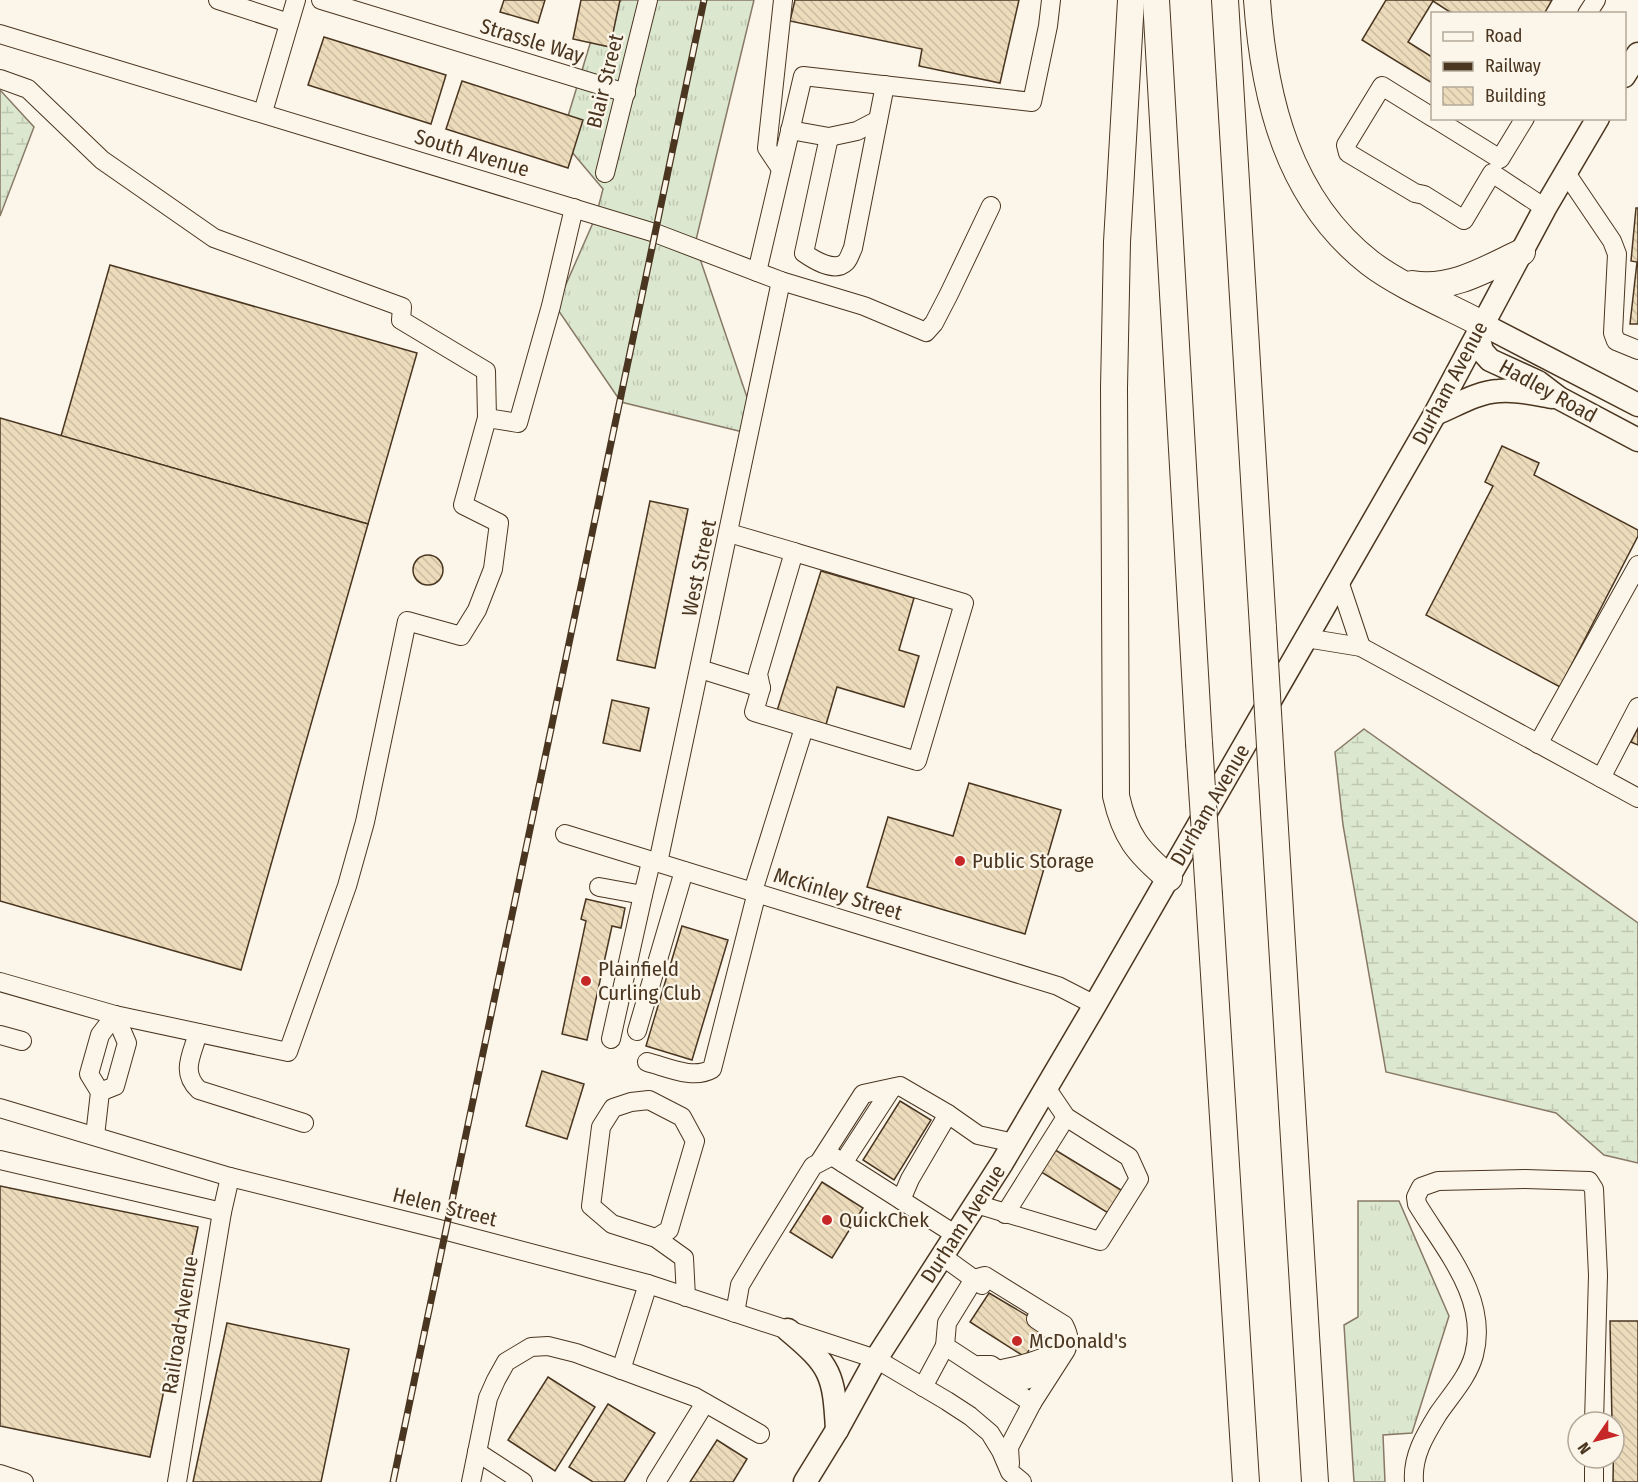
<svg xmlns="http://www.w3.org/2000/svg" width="1638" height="1482" font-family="'Fira Sans Condensed',sans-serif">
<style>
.grass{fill:url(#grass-tufts);stroke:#887966;stroke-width:1.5}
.wetland{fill:url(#wetland-marsh);stroke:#887966;stroke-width:1.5}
.building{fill:url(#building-back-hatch);stroke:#4a3520;stroke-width:1.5}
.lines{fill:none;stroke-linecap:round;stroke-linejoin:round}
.minor-casing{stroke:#4a3520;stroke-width:20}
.major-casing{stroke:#4a3520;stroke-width:25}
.highway-casing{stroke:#4a3520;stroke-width:28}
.minor{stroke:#fbf6e9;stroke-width:18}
.major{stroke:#fbf6e9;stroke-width:22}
.highway{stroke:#fbf6e9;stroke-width:26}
.rail-casing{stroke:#4a3520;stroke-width:7}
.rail{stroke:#fbf6e9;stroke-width:4.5;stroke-dasharray:14;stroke-linecap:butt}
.highway-bridge-casing{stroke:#4a3520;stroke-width:28;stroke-linecap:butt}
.highway-bridge{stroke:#fbf6e9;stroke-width:26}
.poi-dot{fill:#c62828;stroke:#fbf6e9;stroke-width:2}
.labels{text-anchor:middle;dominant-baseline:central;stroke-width:4.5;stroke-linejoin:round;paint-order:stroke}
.street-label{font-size:21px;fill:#4a3520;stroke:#fbf6e9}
.poi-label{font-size:21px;fill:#4a3520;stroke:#fbf6e9;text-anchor:start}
</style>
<defs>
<pattern id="grass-tufts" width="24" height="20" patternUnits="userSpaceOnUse" patternTransform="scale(1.5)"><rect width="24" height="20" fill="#dce7d0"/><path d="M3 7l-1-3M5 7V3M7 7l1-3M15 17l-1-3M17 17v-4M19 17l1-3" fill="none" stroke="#bec7b2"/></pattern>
<pattern id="wetland-marsh" width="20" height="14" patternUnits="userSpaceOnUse" patternTransform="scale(1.5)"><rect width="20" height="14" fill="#dce7d0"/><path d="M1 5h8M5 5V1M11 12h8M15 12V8" fill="none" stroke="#bec7b2"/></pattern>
<pattern id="building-back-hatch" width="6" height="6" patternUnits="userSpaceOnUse" patternTransform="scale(1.5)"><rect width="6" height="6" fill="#ecdcbc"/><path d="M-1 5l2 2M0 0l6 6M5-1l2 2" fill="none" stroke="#ccbda1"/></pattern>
</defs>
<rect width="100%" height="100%" fill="#fbf6e9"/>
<g class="grass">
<polygon points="622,0 754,0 695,244 751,409 747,433 621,402 556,307 596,216 603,189 561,139 597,21"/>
<polygon points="1358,1201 1399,1201 1449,1316 1412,1433 1383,1435 1385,1482 1354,1482 1344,1325 1358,1317"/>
</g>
<g class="wetland">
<polygon points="0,90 34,127 0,216"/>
<polygon points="1364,729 1638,923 1638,1163 1604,1155 1556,1113 1386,1072 1343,825 1335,752"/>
</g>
<g class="building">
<polygon points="504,0 545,0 538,23 500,12"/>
<polygon points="581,0 620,0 610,47 573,39"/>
<polygon points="795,0 1019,0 1000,83 919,66 922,49 790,21"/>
<polygon points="1386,0 1552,0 1544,14 1453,14 1433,1 1408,42 1432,57 1432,83 1362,40"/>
<polygon points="324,37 446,75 431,124 308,85"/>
<polygon points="462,81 583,120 568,168 446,129"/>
<polygon points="1636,208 1638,208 1638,324 1630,324 1637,262 1631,261"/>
<polygon points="110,265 417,353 368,524 61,436"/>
<polygon points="0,418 368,524 241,970 0,901"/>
<polygon points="1502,446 1539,463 1534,475 1638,530 1638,536 1560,687 1426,615 1493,486 1485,482"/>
<polygon points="650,501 688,509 655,668 617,660"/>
<circle cx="428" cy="570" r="15"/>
<polygon points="821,571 914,598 899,650 919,656 904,707 837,687 825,728 776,714"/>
<polygon points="612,700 649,708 640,751 603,743"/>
<polygon points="1638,728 1638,745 1631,742"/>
<polygon points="969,783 1061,810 1025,934 867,887 888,817 953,836"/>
<polygon points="586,899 625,908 621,928 612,926 587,1040 562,1034 586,921 581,919"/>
<polygon points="682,926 728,940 692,1060 646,1046"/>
<polygon points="542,1071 584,1084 567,1139 526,1126"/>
<polygon points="900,1101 931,1120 894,1180 863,1160"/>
<polygon points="1052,1148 1126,1193 1113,1216 1038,1170"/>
<polygon points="822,1182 863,1208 832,1258 790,1232"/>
<polygon points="0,1186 198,1227 150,1457 0,1426"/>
<polygon points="989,1293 1043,1325 1025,1357 970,1322"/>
<polygon points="1610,1321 1638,1321 1638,1482 1613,1482 1614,1422 1612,1422"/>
<polygon points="227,1323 349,1349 321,1482 193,1482"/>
<polygon points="548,1377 595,1407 555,1471 508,1440"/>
<polygon points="608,1404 655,1433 624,1482 593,1482 569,1467"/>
<polygon points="717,1440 747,1459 733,1482 690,1482"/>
</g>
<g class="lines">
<defs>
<g id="minor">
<polyline points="218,0 289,23"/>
<polyline points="321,0 626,93"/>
<polyline points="1587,14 1596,0"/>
<polyline points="0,34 655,233 781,281 864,306 926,332 934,323 949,294 991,206"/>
<polyline points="0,79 28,89 102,160 214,238 402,307 401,320 486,371 487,418"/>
<polyline points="263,112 296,0"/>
<polyline points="1432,117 1382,86 1346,145 1348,153 1415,193 1424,195 1464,220 1492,173 1545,208"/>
<polyline points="1434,118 1500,159 1525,118"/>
<path d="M790,130L829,137L804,253C814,260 835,273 846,262C849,259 851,252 853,248L885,85"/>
<polyline points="829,137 857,131 878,120"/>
<polyline points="781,169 767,148 783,0"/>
<polyline points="605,173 648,0"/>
<polyline points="1566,173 1612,241 1617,254 1613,333 1616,341 1638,350"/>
<polyline points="757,272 803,76 1032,102 1048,26 1051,0"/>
<polyline points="729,533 794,552"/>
<polygon points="794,552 964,603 917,761 754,712 761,688 758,674"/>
<polyline points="1339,581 1361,647"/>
<polyline points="1306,638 1361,647 1638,798"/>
<polyline points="700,669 761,688"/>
<polyline points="1538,744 1638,565"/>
<polyline points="1601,778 1638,707"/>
<polyline points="565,834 1058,986 1095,1005"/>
<polyline points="658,863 781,281"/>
<polyline points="599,887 643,895 651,862"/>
<polyline points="753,891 804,728"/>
<polyline points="0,982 115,1015 288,1052 347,886 365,822 407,621 461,636 477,610 493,569 499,523 463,505 487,418 518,423 551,306 574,208"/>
<polyline points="637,1031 684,871"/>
<path d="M198,1033C192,1055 180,1072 199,1090L304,1123"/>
<polyline points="0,1035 22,1041"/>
<polyline points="611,1039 643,895"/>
<path d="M647,1062C667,1067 693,1080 712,1069L757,892"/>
<polyline points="100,1092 115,1086 127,1043 115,1015"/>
<polyline points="0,1108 230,1177 447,1231 648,1284 876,1359 947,1401 970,1416 990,1433 1001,1451 1010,1472 1022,1482"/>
<polyline points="948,1114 978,1135 1014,1143"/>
<polyline points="95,1136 100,1092 89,1074 100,1035 115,1015"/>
<polyline points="0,1160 222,1212"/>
<polyline points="820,1161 863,1094 900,1086 948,1114 910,1179 901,1200"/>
<polyline points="843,1163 892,1088"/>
<polyline points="976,1204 1100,1241 1139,1179 1129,1157 1066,1117 1047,1089"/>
<polyline points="1005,1214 1066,1117"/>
<polyline points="656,1238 669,1230 695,1141 682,1117 649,1100 631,1102 613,1108 601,1127 591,1206 612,1224 656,1238 684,1258 686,1297"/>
<polyline points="942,1256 982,1285"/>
<path d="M985,1276L1064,1325C1069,1335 1070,1340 1066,1350L1032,1403L945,1346L947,1323L974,1279Z"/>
<polyline points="735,1313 740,1285 758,1255 813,1166 832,1156 956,1235"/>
<path d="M979,1365H991L998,1370C1026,1363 1092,1354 1036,1319"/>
<polyline points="621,1370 648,1284"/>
<path d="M1000,1370C1028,1387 1029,1382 1048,1360"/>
<polyline points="923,1387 945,1346"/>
<polyline points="477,1452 523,1482"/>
<polyline points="1010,1464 1009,1447 1032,1403"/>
<polyline points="0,1474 24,1482"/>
<polyline points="177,1482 222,1212 230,1177"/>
<polyline points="471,1482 488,1398 496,1380 506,1362 531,1347 548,1346 576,1353 695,1397 760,1434"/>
<polyline points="656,1482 705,1403"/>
<path d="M1414,1482C1412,1456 1425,1435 1438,1414C1451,1395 1468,1377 1474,1355C1489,1298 1444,1249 1417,1204L1416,1197L1421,1187L1438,1181L1525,1179L1589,1181L1594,1189L1598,1275L1594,1422"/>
<polyline points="1594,1482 1594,1458"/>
</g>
<g id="major">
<polyline points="1624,76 1638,54"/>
<polyline points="1482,324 1638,405"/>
<polyline points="1482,325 1479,339 1482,351 1490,360 1538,382 1559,398 1638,440"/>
<path d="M1435,414C1455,406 1477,392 1499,391C1516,389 1534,394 1552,397"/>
<path d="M788,1330C831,1366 834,1374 837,1430"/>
<polyline points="805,1482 837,1430 876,1359 1002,1163 1095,1005 1435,414 1545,208 1598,118"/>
</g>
<g id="highway">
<path d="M1131,0L1117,242L1114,388L1116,796C1125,836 1138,852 1169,878"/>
<polyline points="1156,0 1199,743"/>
<polyline points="1225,0 1263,628"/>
<path d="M1257,0C1264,99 1288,199 1370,263C1400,286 1448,306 1482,324"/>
<path d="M1412,284C1451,291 1488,268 1522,252"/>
<polyline points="1272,780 1315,1482"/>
<polyline points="1209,895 1246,1482"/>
</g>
</defs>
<use href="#minor" class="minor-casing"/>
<use href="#major" class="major-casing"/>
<use href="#highway" class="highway-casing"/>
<use href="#minor" class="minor"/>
<use href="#major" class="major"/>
<use href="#highway" class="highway"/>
<defs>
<polyline id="rail" points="393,1482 704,0"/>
</defs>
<use href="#rail" class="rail-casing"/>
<use href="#rail" class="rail"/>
<defs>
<g id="highway-bridge">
<polyline points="1263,628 1272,780"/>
<polyline points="1199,743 1209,895"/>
</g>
</defs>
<use href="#highway-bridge" class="highway-bridge-casing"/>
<use href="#highway-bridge" class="highway-bridge"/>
</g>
<g class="poi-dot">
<circle cx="960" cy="861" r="6"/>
<circle cx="586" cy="981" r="6"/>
<circle cx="827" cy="1220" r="6"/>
<circle cx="1017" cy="1341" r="6"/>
</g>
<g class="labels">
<g class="street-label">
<text transform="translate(532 41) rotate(17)">Strassle Way</text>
<text transform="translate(605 81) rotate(-76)">Blair Street</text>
<text transform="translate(472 153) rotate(17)">South Avenue</text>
<text transform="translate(1450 383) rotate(-62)">Durham Avenue</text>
<text transform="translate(1548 391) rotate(29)">Hadley Road</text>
<text transform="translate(699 568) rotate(-78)">West Street</text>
<text transform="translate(1210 805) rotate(-60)">Durham Avenue</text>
<text transform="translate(838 894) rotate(17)">McKinley Street</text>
<text transform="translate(445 1207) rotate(14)">Helen Street</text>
<text transform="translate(963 1224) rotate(-57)">Durham Avenue</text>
<text transform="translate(180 1325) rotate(-81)">Railroad Avenue</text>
</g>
<g class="poi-label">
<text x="972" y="861">Public Storage</text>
<text x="598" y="969">Plainfield<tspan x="598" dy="24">Curling Club</tspan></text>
<text x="839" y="1220">QuickChek</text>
<text x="1029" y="1341">McDonald's</text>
</g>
</g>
<rect x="1431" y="12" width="195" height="108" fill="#fbf6e9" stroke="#b4a999" stroke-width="1.5"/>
<rect x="1443" y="32" width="30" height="9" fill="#fbf6e9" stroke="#b4a999" stroke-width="1.5"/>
<text x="1485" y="42" font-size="18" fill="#4a3520">Road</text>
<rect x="1443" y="62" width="30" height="9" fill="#4a3520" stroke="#b4a999" stroke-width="1.5"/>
<text x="1485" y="72" font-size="18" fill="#4a3520">Railway</text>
<rect x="1443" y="87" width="30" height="18" fill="url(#building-back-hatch)" stroke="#b4a999" stroke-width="1.5"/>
<text x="1485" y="102" font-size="18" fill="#4a3520">Building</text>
<g transform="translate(1596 1440) rotate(235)"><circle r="28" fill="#fbf6e9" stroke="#b4a999" stroke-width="1.5"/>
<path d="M0-4.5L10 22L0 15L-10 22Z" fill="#c62828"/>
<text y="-9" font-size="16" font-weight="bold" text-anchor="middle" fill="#4a3520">N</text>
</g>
</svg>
